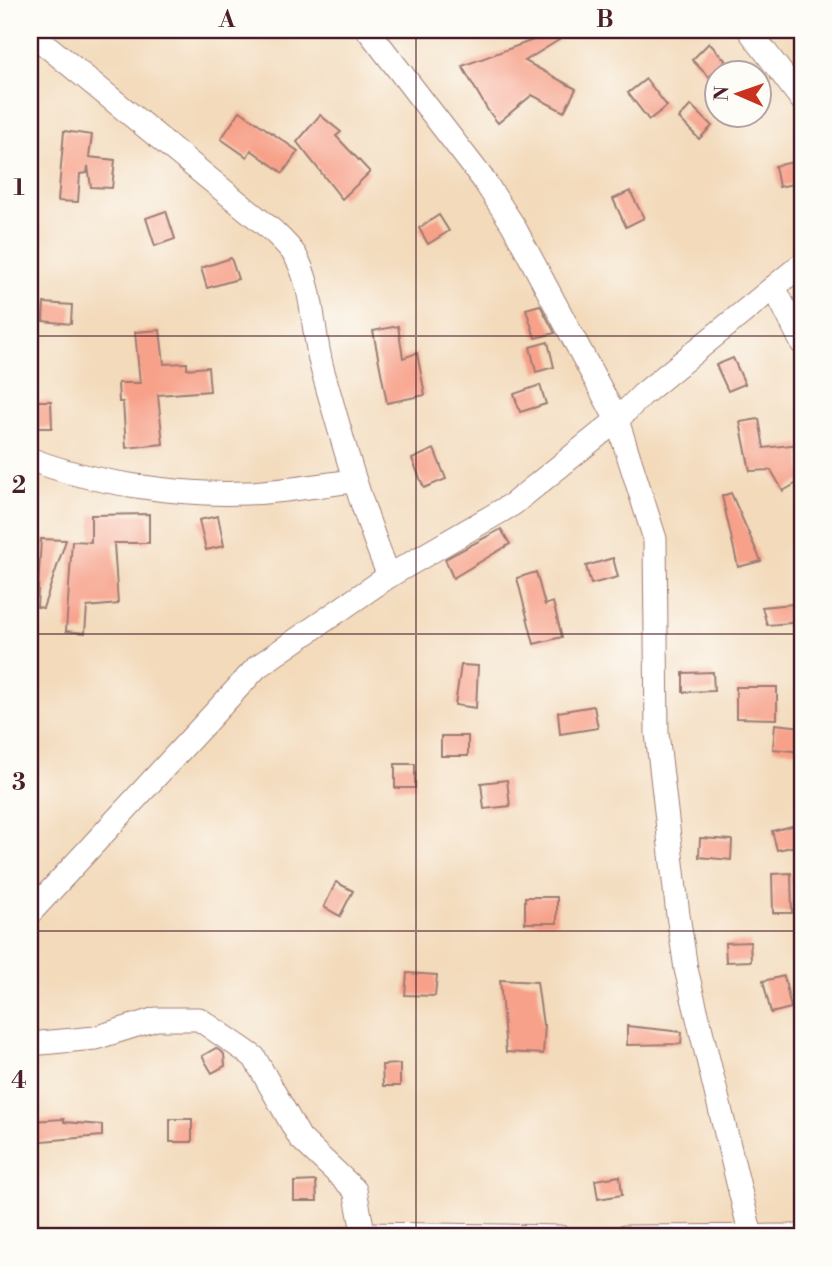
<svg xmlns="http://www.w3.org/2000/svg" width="832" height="1267" font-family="'Libre Bodoni',serif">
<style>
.building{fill:#f7a18a}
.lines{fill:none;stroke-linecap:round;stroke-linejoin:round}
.street-casing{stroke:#9e7c73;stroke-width:25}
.street{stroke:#fff;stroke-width:23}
.grid{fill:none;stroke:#4a1f2b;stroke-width:2;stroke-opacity:0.55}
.neatline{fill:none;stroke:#4a1f2b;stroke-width:2.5}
.grid-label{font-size:23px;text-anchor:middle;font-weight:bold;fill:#4a1f2b}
</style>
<rect width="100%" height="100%" fill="#fdfcf7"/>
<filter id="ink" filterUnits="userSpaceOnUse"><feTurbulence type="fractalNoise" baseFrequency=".0143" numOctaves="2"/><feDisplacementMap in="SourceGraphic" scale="14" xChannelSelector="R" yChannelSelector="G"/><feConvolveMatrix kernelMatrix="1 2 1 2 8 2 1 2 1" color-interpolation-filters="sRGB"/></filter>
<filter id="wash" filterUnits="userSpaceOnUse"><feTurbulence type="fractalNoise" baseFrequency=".00686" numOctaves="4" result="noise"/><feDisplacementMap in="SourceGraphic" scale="28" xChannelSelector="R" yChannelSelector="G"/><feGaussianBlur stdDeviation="1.57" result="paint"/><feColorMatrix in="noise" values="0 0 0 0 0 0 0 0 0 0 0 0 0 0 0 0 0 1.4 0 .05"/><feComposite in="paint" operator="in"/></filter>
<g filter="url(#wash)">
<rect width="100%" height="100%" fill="#f3dabb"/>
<g id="blocks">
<g class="building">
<polygon points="555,32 559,40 525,61 576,89 564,112 532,95 498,123 487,109 462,66"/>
<polygon points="709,43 726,61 709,77 692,60"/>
<polygon points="646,79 667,106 649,120 628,93"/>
<polygon points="691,105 712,126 699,139 679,118"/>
<polygon points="240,111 298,151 283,173 251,150 247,157 221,139"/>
<polygon points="320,115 341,132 336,136 370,172 342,199 297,142"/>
<polygon points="64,131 92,135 89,157 115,160 112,188 91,187 88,166 87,173 80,174 78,202 58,201"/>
<polygon points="802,160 802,182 779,187 775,166"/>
<polygon points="630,191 644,218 626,227 613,199"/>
<polygon points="166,211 175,239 155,246 146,218"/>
<polygon points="439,215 449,231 428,244 419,228"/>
<polygon points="231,258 238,279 207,288 201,268"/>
<polygon points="44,303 72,305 71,324 43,321"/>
<polygon points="540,305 555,333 535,338 526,309"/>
<polygon points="398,326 403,358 417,353 425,395 387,403 373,331"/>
<polygon points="160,330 164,364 187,363 187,369 208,367 210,391 158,395 163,444 126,448 123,402 119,402 118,383 140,383 135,332"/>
<polygon points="548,342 554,367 536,372 530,347"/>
<polygon points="733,358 745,384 728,391 716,365"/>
<polygon points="540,385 546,404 520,412 514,394"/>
<polygon points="30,401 51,401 52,428 31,428"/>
<polygon points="759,419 764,448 800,444 802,480 783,491 771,470 750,471 740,422"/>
<polygon points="434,449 446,479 424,488 412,459"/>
<polygon points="731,493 761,561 738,567 722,496"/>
<polygon points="149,514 149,543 114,543 118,604 87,607 85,633 66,631 72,541 91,542 91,515"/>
<polygon points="218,516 224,546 206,550 199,520"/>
<polygon points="501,529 510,544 453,578 445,559"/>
<polygon points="41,539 66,540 43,608 37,607"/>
<polygon points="613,558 618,577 591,584 586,566"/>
<polygon points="536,572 545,605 553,602 562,637 534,644 517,578"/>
<polygon points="802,603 802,622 767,625 762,607"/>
<polygon points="461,665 478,666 476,708 455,705"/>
<polygon points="713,672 714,691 683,692 683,673"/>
<polygon points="736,687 777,687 777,719 736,718"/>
<polygon points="594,706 598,728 560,734 558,712"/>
<polygon points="775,724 802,727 802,752 773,749"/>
<rect x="441" y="736" width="27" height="20"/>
<rect x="395" y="764" width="20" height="24"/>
<polygon points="507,780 510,806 484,809 481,783"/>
<polygon points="796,825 801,845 777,850 772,831"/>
<polygon points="700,838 732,840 731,860 699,857"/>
<polygon points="791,873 792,913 773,913 772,874"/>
<polygon points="336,882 353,891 340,916 324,907"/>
<rect x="525" y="897" width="32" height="26"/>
<polygon points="750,942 751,961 726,962 725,943"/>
<polygon points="407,973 437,975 435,996 405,995"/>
<polygon points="784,976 791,1008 771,1013 763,981"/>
<polygon points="500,980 537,982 543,1025 545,1025 543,1054 506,1052"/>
<polygon points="627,1026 682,1032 681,1044 627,1045"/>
<polygon points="216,1048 224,1054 225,1066 212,1073 202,1056"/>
<polygon points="400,1064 400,1086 383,1086 382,1065"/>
<polygon points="64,1119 64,1122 102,1125 102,1136 30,1142 30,1121"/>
<rect x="170" y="1119" width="22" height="23"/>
<polygon points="620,1176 622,1195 598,1199 595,1180"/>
<polygon points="316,1181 317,1201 294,1201 294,1182"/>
</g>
</g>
</g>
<g filter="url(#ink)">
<use href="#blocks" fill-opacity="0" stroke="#9e7c73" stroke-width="2"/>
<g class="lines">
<defs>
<g id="street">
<polyline points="368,30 483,179 513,225 617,420 655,539 657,733 678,915 686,969 751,1236"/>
<polyline points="749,30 802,100"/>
<path d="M36,37L273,231C280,238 289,246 295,255C314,288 312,331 322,368C342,439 361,508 389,576"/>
<polyline points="774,287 802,343"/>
<path d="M30,459C90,483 182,496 247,493C282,492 318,485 354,481"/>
<polyline points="30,913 257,667 389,576 513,504 617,420 642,395 802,264"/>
<polyline points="30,1044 95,1038 156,1019 199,1019 254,1057 300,1138 355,1190 364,1237"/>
<polyline points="364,1234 560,1237"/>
<polyline points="625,1237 802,1236"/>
</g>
</defs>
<use href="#street" class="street-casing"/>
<use href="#street" class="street"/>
</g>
</g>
<path class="grid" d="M416,30V1237M30,336H802M30,634H802M30,931H802"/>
<rect width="832" height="1267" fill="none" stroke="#fdfcf7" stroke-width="77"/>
<g transform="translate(738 94) rotate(272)"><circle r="33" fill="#fdfcf7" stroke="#b5a4a5" stroke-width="2"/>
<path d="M0-5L12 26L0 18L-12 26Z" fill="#c8321e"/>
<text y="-10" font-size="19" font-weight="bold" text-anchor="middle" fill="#4a1f2b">N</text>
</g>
<rect x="38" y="38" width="756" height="1190" class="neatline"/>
<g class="grid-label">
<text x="227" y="27">A</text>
<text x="605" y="27">B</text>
<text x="19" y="195">1</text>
<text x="19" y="493">2</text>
<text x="19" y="790">3</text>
<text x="19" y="1088">4</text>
</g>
</svg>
